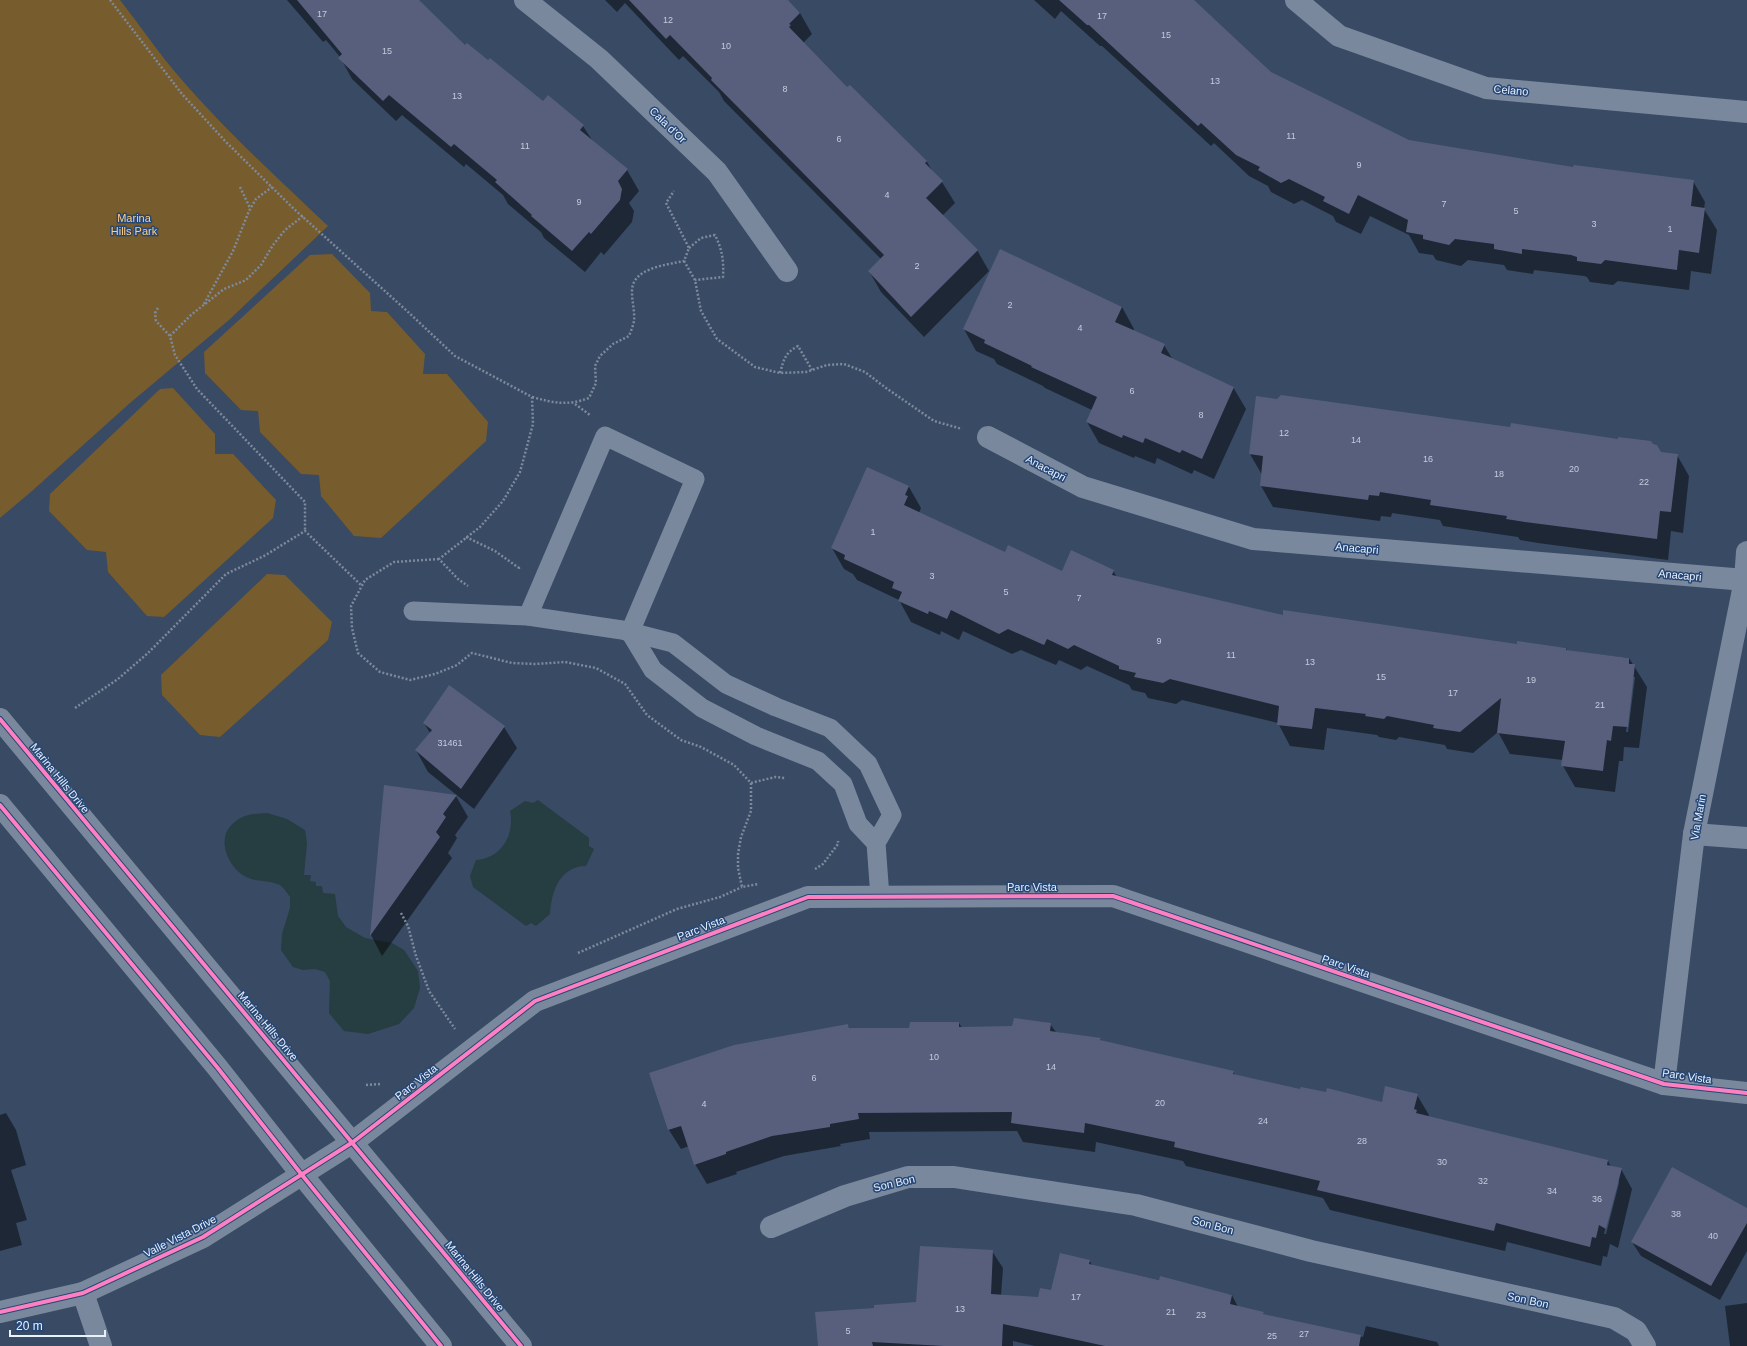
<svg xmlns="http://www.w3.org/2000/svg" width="1747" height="1346" font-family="Arial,sans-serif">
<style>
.green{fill:#775c2e}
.water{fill:#263d41}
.shadow{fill:#0007;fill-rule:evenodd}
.building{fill:#575f7d}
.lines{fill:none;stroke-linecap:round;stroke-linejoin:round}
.path{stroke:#7e8a9b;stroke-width:2.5;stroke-dasharray:2 2;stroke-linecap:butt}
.service{stroke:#79889d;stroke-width:19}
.minor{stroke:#79889d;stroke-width:22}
.tertiary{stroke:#79889d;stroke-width:22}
.cycleway-casing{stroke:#264776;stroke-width:6}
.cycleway{stroke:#ff80c0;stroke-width:4}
.labels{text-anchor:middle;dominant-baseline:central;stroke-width:3;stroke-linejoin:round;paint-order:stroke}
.number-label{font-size:9px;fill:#c4ccdd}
.street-label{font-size:11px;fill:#e9f1fd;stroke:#264776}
.park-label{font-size:11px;fill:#fece83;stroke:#264776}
</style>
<rect width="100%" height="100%" fill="#384a64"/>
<g class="green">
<path d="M0,0H120C136,20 150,41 166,61C215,121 272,173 328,226L229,320L130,403L32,491L0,518Z"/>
<polygon points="332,254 370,293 371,311 387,312 425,354 423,374 447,374 488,422 486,441 381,538 354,536 321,496 319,475 301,474 260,432 258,411 241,410 205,373 204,352 310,255"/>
<polygon points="173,388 215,434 215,454 233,454 276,500 273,518 164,617 147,616 108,572 106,552 87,550 49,511 50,494 160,389"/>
<polygon points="267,574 285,575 332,622 328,640 220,737 200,735 162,695 161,675"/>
</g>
<g class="water">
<path d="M538,800L589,838V846L594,849L586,866C560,866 551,892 550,914L536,926L531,923L526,926L473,887L470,876L476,860C502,858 515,834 510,811L525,801L533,803Z"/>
<path d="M267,813L287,819L305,830L307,843L304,875H311L310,881L316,882V886H322L323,893L335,894L338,916L346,927L365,938L392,943L404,950L418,971L420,988L414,1008L399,1024L368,1034L344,1031L329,1013L330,981L325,972L315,969L303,970L293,967L281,950L282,934L290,908V897C287,893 284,888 280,885C273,882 263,881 256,880C241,878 230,865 226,852C224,845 224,837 227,831C237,815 250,814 267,813Z"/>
</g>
<g class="shadow">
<polygon points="287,0 418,0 465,47 543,102 583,126 592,140 627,170 639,191 629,203 634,211 632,222 604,255 601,252 585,272 544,238 541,232 508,204 503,195 466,164 464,167 402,115 396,121 352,79 340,57 326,40 323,42"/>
<polygon points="605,0 786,0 800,13 812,34 803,43 847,89 850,86 927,162 933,172 942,182 955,203 942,216 977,250 989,271 924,337 881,292 869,271 881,259 724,101 719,92 683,56 679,60 625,3 617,12"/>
<polygon points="1034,0 1192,0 1271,73 1409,141 1574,168 1693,181 1705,202 1704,209 1717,230 1711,274 1691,271 1689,290 1618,281 1613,285 1590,282 1587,277 1584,276 1534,270 1533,274 1507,270 1504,265 1468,260 1461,266 1436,260 1433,255 1419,253 1409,235 1370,216 1361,234 1336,222 1333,216 1302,200 1294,204 1271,192 1268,186 1249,176 1214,143 1211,146 1102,46 1100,46 1061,11 1055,19"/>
<polygon points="1122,307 1134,329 1133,331 1164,345 1173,360 1233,387 1246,409 1214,479 1194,470 1192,474 1157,458 1155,464 1135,456 1134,458 1099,443 1087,422 1092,410 1045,388 1043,386 997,364 994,359 976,351 964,329"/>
<polygon points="1661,453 1677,455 1689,476 1683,533 1671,531 1668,560 1538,543 1520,540 1518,537 1443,526 1440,520 1392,513 1391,517 1381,516 1380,521 1273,507 1261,486 1262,475 1250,454"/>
<path d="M868,469L909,487L921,508L919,513L1005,553L1062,572L1113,571L1117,577L1284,617L1518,645L1566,648L1567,651L1629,658L1647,687L1639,748L1624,747L1623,761H1619L1615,792L1575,787L1563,766V760L1510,754L1498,732L1473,753L1447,749L1445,745L1399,737L1396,740L1379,737L1377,735L1327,728L1324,750L1290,746L1278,723L1182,700L1176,704L1148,698L1145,693L1132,690L1129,685L1087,666L1081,670L1059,660L1056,665L1021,650L1012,654L963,631L959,640L941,631L940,635L911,622L899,600L857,580L853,574L844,569L832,548ZM1633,677H1635L1628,732H1626Z"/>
<polygon points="449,686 504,727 517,748 474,809 428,772 416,750 430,733 424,723"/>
<polygon points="385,786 456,796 468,817 455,835 457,838 448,853 452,858 382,956 371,935"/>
<path d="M959,1023L962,1028L1013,1027L1050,1024L1056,1032L1100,1039L1102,1042L1233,1072L1235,1075L1300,1090L1382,1103L1417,1095L1429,1115L1428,1117L1608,1161L1611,1167L1621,1169L1632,1189L1618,1248L1610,1244L1607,1257L1603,1256L1601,1266L1507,1242L1505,1251L1330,1210L1323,1198L1186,1166L1183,1161L1096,1142L1095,1152L1023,1142L1017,1131L869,1132L870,1139L840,1144L841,1146L784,1156L736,1172L737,1174L707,1184L695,1164L689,1146L681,1149L669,1130L651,1074L848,1025L850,1029H910ZM1618,1178L1619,1183L1606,1234H1604Z"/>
<polygon points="6,1113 16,1130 26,1165 11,1170 27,1220 16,1223 22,1245 0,1251 0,1115"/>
<polygon points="1747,1209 1747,1251 1720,1300 1641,1256 1632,1242"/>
<polygon points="992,1251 1003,1268 1001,1296 1038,1298 1052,1292 1090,1261 1092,1266 1232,1295 1238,1307 1263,1313 1264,1315 1363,1337 1366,1326 1437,1342 1439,1346 1035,1346 1013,1341 1013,1346 819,1346 875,1308 917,1303"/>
<polygon points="1747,1303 1747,1346 1730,1346 1725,1306"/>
</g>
<g class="building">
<polygon points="297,0 419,0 465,45 467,43 488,60 490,58 543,101 548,95 584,125 580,130 628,169 618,181 622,189 620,200 591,234 589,232 572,251 531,216 532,215 495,182 497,180 454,144 451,147 389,95 383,101 338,58 342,54"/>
<polygon points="629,0 788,0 800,13 789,24 791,25 789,27 847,87 850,85 927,161 925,163 943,181 926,198 978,250 911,317 868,271 884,255 711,80 712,78 670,35 666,39"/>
<polygon points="1059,0 1194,0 1271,72 1409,140 1573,167 1574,165 1694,180 1691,206 1705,208 1699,253 1679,250 1677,270 1605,260 1601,264 1577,261 1577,257 1571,255 1522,249 1522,254 1494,249 1494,244 1455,239 1449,245 1423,239 1423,235 1406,232 1408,220 1358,195 1349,214 1323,201 1325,197 1289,179 1281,183 1258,170 1260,167 1236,155 1201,123 1198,126 1089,25 1087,25"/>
<polygon points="1000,249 1122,307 1115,322 1165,344 1161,353 1234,387 1202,459 1182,450 1180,453 1145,438 1143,443 1123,435 1122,438 1086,422 1097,397 1031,367 1032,366 984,343 985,340 963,329"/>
<polygon points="1281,395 1510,427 1511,423 1618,439 1618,437 1651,441 1653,444 1657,445 1661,452 1678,454 1671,512 1660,511 1657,539 1525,522 1506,519 1507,516 1430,505 1431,500 1380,492 1379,496 1369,495 1368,500 1260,486 1263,456 1249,454 1256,396 1277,399"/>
<polygon points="867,467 909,486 905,495 908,496 904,505 1005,552 1008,545 1062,571 1071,550 1114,570 1112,575 1283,615 1283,610 1517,644 1517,641 1566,648 1566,650 1629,658 1629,664 1635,664 1628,727 1613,726 1611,741 1607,740 1603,771 1561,766 1565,741 1497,733 1501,698 1460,732 1433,728 1434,725 1387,716 1384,719 1365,716 1366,714 1315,708 1312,729 1277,725 1279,706 1170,679 1163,683 1134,677 1136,673 1119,669 1119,666 1074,645 1068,649 1047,639 1044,645 1008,629 999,634 951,610 947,619 929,611 928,614 898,601 902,592 892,588 894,582 844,559 845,555 831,548"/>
<polygon points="449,685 505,726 461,789 415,750 432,730 423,723"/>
<polygon points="384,785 457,795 443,814 446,817 436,832 440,837 370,936"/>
<polygon points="1014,1018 1051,1023 1050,1031 1101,1038 1100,1040 1234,1071 1233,1074 1300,1089 1301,1087 1326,1092 1327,1088 1382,1102 1385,1086 1418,1094 1414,1109 1417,1110 1416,1113 1608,1160 1607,1165 1622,1168 1606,1229 1599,1225 1596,1238 1592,1237 1590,1247 1496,1223 1494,1231 1317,1190 1320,1181 1174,1147 1175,1142 1085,1123 1084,1133 1011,1123 1012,1112 858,1113 859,1119 830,1124 830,1127 772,1136 726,1152 726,1154 694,1165 681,1126 668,1130 649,1073 734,1045 848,1024 849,1028 909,1028 910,1022 959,1022 959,1027 1012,1026"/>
<polygon points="1672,1167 1747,1208 1747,1223 1711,1286 1631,1242"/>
<polygon points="920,1246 993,1250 991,1294 1038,1297 1040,1288 1051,1290 1060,1253 1090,1260 1089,1264 1159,1280 1160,1276 1232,1295 1230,1304 1264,1312 1263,1314 1361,1335 1359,1346 1105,1346 1003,1324 1002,1346 944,1346 872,1342 873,1346 818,1346 815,1312 874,1308 874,1305 916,1302"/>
</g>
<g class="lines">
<g class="path">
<polyline points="110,0 182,94 226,142 294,209 407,311 455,356 532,397 533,424 520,472 503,501 480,527 439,559 458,579 468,586"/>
<polyline points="240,187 250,208"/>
<polyline points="303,216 285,230 273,245 261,265 246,280 224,289 191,315 170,336 175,355 197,389 305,502 305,531"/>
<path d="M689,248L701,238L715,235C722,249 724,261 723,277L695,280"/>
<polyline points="684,261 695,280 701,311 717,339 755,367 780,373 806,372 827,365 844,364 865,372 886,388 934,421 962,429"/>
<polyline points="204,304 233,251 249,211 256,199 272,187"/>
<polyline points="158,308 155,313 156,321 170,336"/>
<path d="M780,373C784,359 785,353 798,346L812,370"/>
<path d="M532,397C554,403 567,406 589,398L596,383L595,366L600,356L613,344L629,336C631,331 633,326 634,321C635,312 632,302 632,292C631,268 666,265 684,261L689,248L666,203L674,191"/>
<polyline points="575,404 590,415"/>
<polyline points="466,537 495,551 519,568 518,569"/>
<polyline points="439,559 394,562 365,580 351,606 352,628 358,653 380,672 410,680 435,674 457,665 472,653 512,663 535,664 565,662 596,668 625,684 647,715 681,740 701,747 734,765 751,783 775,777 785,778"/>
<polyline points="75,708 118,679 148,653 226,574 264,556 305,531 362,586"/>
<polyline points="751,783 751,811 741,837 738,854 738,868 742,887 758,884"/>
<polyline points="815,869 823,864 838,844 838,841"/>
<polyline points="401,913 408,926 416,956 429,991 455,1029"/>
<polyline points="578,953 677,909 720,897 742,887"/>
<polyline points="366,1085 381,1084"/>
</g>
<g class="service">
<polyline points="413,611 528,616 622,630 673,643 726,684 776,707 830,728 868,764 892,815 876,843 880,897"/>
<polyline points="528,616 605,436 695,479 630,632"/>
<polyline points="630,632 653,670 702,708 756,736 818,761 843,784 858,824 876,843"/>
</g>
<g class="minor">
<polyline points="525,0 599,59 717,172 787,271"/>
<polyline points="1296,0 1339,36 1486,88 1747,112"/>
<polyline points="988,437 1083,487 1253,539 1745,580"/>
<polyline points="1694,834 1747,838"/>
<polyline points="1664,1084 1694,834 1745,580 1747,552"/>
<polyline points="771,1227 845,1196 908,1177 954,1177 1136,1205 1311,1251 1614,1318 1636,1331 1645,1346"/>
<polyline points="83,1293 101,1346"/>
</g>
<g class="tertiary">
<path d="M0,719C172,929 349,1136 521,1346"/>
<polyline points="0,805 217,1067 302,1175 441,1346"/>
<polyline points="0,1312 83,1293 203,1237 353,1142 535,1001 808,897 1113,896 1664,1084 1747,1093"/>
</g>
<defs>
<g id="cycleway">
<path d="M0,719C172,929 349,1136 521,1346"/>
<polyline points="0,805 217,1067 302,1175 441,1346"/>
<polyline points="0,1312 83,1293 203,1237 353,1142 535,1001 808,897 1113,896 1664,1084 1747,1093"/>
</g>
</defs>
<use href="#cycleway" class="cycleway-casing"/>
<use href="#cycleway" class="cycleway"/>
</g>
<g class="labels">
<g class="number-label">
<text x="322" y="14">17</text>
<text x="1102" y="16">17</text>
<text x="668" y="20">12</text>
<text x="1166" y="35">15</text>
<text x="726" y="46">10</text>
<text x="387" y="51">15</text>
<text x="1215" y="81">13</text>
<text x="785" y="89">8</text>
<text x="457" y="96">13</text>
<text x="1291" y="136">11</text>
<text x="839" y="139">6</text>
<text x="525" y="146">11</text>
<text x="1359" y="165">9</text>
<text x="887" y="195">4</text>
<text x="579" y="202">9</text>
<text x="1444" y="204">7</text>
<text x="1516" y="211">5</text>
<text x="1594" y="224">3</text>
<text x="1670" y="229">1</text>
<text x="917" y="266">2</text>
<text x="1010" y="305">2</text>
<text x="1080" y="328">4</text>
<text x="1132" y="391">6</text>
<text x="1201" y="415">8</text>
<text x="1284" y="433">12</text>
<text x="1356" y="440">14</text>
<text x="1428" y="459">16</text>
<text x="1574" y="469">20</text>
<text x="1499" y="474">18</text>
<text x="1644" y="482">22</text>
<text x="873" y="532">1</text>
<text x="932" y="576">3</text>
<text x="1006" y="592">5</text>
<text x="1079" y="598">7</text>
<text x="1159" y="641">9</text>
<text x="1231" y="655">11</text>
<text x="1310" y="662">13</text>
<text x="1381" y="677">15</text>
<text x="1531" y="680">19</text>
<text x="1453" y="693">17</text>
<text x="1600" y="705">21</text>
<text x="450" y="743">31461</text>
<text x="934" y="1057">10</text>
<text x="1051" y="1067">14</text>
<text x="814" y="1078">6</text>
<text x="1160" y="1103">20</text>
<text x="704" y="1104">4</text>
<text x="1263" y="1121">24</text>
<text x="1362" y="1141">28</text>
<text x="1442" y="1162">30</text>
<text x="1483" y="1181">32</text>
<text x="1552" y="1191">34</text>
<text x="1597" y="1199">36</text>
<text x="1676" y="1214">38</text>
<text x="1713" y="1236">40</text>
<text x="1076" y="1297">17</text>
<text x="960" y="1309">13</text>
<text x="1171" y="1312">21</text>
<text x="1201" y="1315">23</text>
<text x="848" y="1331">5</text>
<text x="1304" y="1334">27</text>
<text x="1272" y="1336">25</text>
</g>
<g class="street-label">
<text transform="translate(1511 90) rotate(5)">Celano</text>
<text transform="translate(668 125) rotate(44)">Cala d'Or</text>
<text transform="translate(1046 468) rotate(28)">Anacapri</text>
<text transform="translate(1357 548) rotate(5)">Anacapri</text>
<text transform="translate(1680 575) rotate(5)">Anacapri</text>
<text transform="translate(60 778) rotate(51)">Marina Hills Drive</text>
<text transform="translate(1698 817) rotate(-80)">Via Marin</text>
<text x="1032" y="887">Parc Vista</text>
<text transform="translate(701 928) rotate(-21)">Parc Vista</text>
<text transform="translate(1346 966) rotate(19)">Parc Vista</text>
<text transform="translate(268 1026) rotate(50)">Marina Hills Drive</text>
<text transform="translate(1687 1076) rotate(8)">Parc Vista</text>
<text transform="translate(416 1082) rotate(-38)">Parc Vista</text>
<text transform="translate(894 1183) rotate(-13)">Son Bon</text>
<text transform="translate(1213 1225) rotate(15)">Son Bon</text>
<text transform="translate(180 1236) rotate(-27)">Valle Vista Drive</text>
<text transform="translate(475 1276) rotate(51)">Marina Hills Drive</text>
<text transform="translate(1528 1300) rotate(12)">Son Bon</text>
</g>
<g class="park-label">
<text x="134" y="218">Marina<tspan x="134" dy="13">Hills Park</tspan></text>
</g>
</g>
<path d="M10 1330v6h95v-6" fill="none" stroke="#e9f1fd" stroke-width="2"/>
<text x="16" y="1330" font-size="12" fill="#e9f1fd" stroke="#264776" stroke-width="3" paint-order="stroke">20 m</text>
</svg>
